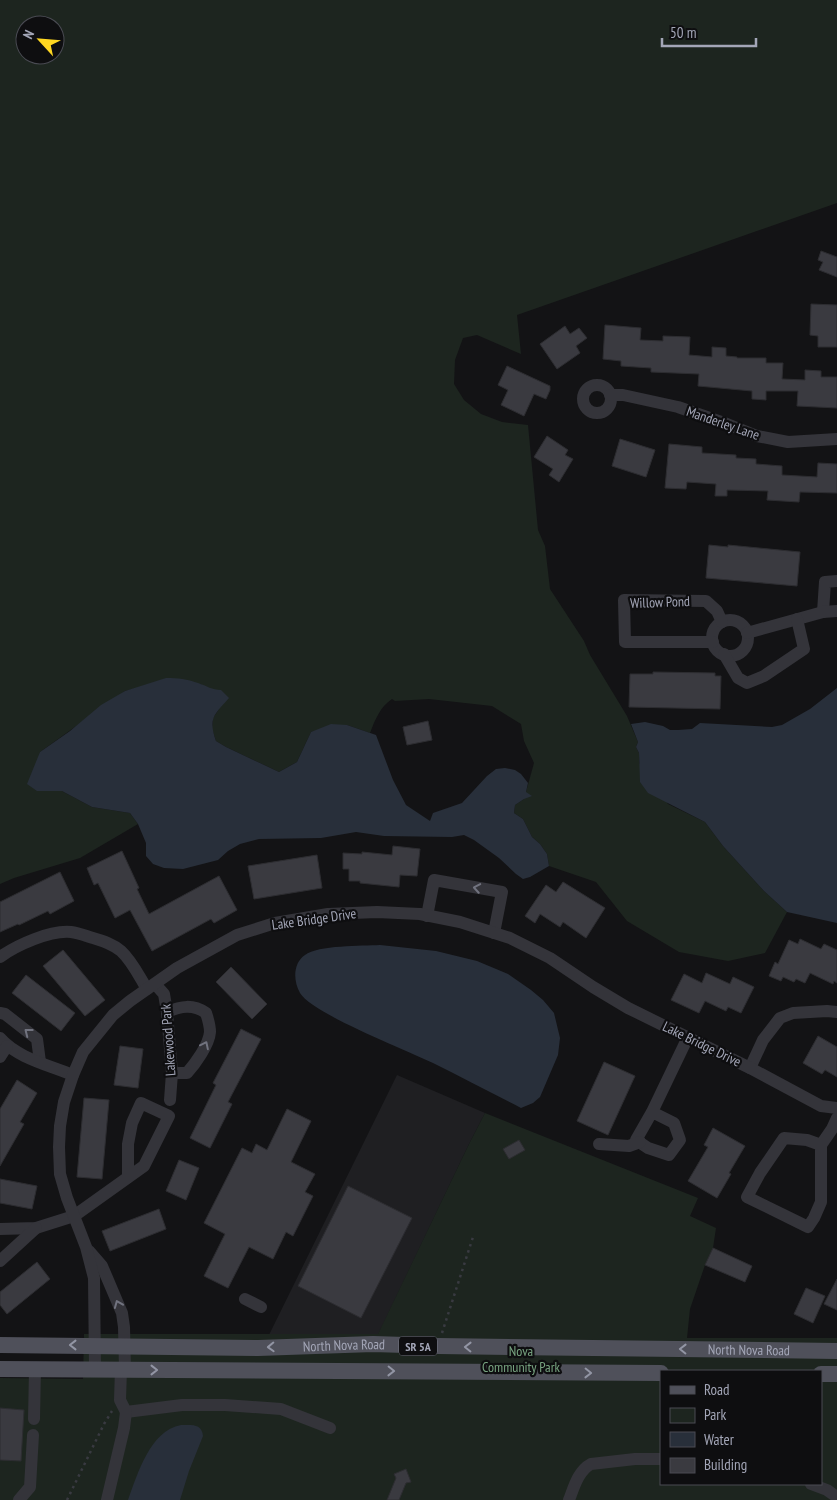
<svg xmlns="http://www.w3.org/2000/svg" width="837" height="1500" font-family="'PT Sans Narrow',sans-serif">
<style>
.built{fill:#1f1f22}
.green{fill:#1d251f;fill-rule:evenodd}
.water{fill:#282f3a}
.building{fill:#3a3a40;stroke:#2d2d31}
.lines{fill:none;stroke-linecap:round;stroke-linejoin:round}
.path{stroke:#393a41;stroke-width:2.5;stroke-dasharray:2.5 4;stroke-linecap:butt}
.minor{stroke:#34343a;stroke-width:12}
.major{stroke:#4f505a;stroke-width:16}
.oneway{stroke:#71737f}
.oneway2{stroke:#9295a4}
.labels{text-anchor:middle;dominant-baseline:central;stroke-width:4.5;stroke-linejoin:round;paint-order:stroke}
.shield{fill:#0e0e10;stroke:#767885;stroke-width:1}
.shield-label{font-size:12px;font-weight:bold;fill:#a3a6b7}
.street-label{font-size:14px;fill:#a3a6b7;stroke:#0e0e10}
.park-label{font-size:14px;fill:#78a481;stroke:#0e0e10}
</style>
<rect width="100%" height="100%" fill="#131315"/>
<polygon class="built" points="397,1075 485,1113 469,1144 378,1335 269,1335"/>
<g class="green">
<path d="M0,0H837V203L517,315L521,354L477,335L463,338L455,360L454,384L464,400L481,414L502,422L528,425L538,530L545,546L550,589L584,641L590,655L627,716L638,742L636,747L639,753V763L668,804L705,822L723,846L764,891L787,912L765,953L728,961L679,952L627,921L596,882L549,866L547,854L540,844L532,837L523,819L514,813L515,805L524,799L534,763L524,741L521,724L492,706L429,699L395,701L392,699C380,707 375,720 370,733L347,725L311,732L297,762L279,772L226,747L216,741L212,729L213,718L219,709L221,690H212L200,684L145,686L125,691L40,752L37,791H62L92,807L130,813L138,824L80,858L14,878L0,884ZM25,25H55V55H25Z"/>
<path d="M485,1113L698,1198L690,1216L716,1228L713,1248L705,1265L690,1309L687,1338H837V1493L833,1500H0V1378L83,1379L84,1334H378L469,1144ZM661,1371H821V1484H661Z"/>
</g>
<g class="water">
<path d="M166,678C178,678 187,679 198,683C207,686 212,690 221,690L229,698C214,715 208,718 216,741L226,747L279,772L297,762L311,732L331,724L347,725L376,735L393,780L406,805L430,821L433,813L462,803L487,776L496,769L505,768L515,770L521,774L528,783L526,792L532,796L524,799L515,805L514,813L523,819L532,837L540,844L547,854L549,866L530,877L523,879L516,874L499,858L474,840L464,835L452,837L384,836L356,832L321,838L259,839L240,844L228,851L218,860L183,869L164,868L153,864L146,856V843L138,824L130,813L92,807L62,791H37L27,784L40,752L70,731L101,705L125,691Z"/>
<polygon points="837,688 837,923 787,912 764,891 723,846 705,822 648,793 640,782 639,753 636,747 638,742 631,724 645,722 663,726 670,730 678,730 692,729 700,723 772,727 782,725 810,709"/>
<path d="M380,945L436,951L477,961L508,974L531,990L543,1000L554,1013L560,1038L558,1055L540,1097L533,1103L521,1108C492,1093 463,1078 433,1063C406,1050 313,1014 300,993C293,981 293,963 305,955C318,945 362,946 380,945Z"/>
<path d="M181,1425C191,1425 202,1423 203,1436L189,1471L180,1500H128C138,1473 150,1431 181,1425Z"/>
</g>
<g class="building">
<polygon points="821,251 837,257 837,277 819,270 823,262 818,260"/>
<polygon points="811,304 837,305 837,347 818,347 818,336 810,335"/>
<polygon points="605,325 641,328 640,340 663,341 663,336 690,337 689,355 712,357 712,347 726,348 726,356 737,357 737,358 766,358 766,363 783,363 782,379 805,380 805,370 821,371 821,377 837,377 837,408 797,406 798,391 766,391 766,400 752,399 752,391 698,386 699,374 651,372 651,368 621,366 621,361 603,359"/>
<polygon points="565,326 570,334 579,328 587,338 576,346 580,353 557,369 540,344"/>
<polygon points="507,366 550,386 550,390 546,399 534,394 524,416 501,405 508,390 498,385"/>
<polygon points="547,436 568,450 565,455 573,459 559,482 549,475 553,469 534,457"/>
<polygon points="620,439 655,450 646,477 612,466"/>
<polygon points="669,444 702,447 702,453 736,455 736,458 756,459 756,464 782,466 782,475 817,477 818,463 837,464 837,493 800,492 799,502 767,500 768,491 727,490 727,496 715,496 716,484 687,482 686,489 665,488"/>
<polygon points="709,545 728,547 728,545 800,552 797,586 706,578"/>
<polygon points="653,672 715,673 715,676 721,676 720,709 629,707 630,674 653,674"/>
<polygon points="428,721 432,740 407,745 403,727"/>
<polygon points="393,846 420,849 417,876 400,875 399,887 360,883 360,881 349,881 349,869 343,869 343,853 362,854 362,852 392,855"/>
<polygon points="122,851 139,888 137,889 149,914 219,876 237,910 214,923 211,919 152,951 130,910 115,918 98,883 94,885 87,868"/>
<polygon points="317,855 322,888 254,899 248,866"/>
<polygon points="60,872 74,901 50,914 48,911 19,925 18,924 0,932 0,902"/>
<polygon points="563,882 605,908 586,938 563,922 560,927 540,914 535,923 525,916 546,885 556,892"/>
<polygon points="800,939 821,949 824,944 837,950 837,983 834,981 833,984 810,973 805,983 796,979 794,982 783,977 781,981 769,976 775,962 778,964 789,940 798,944"/>
<polygon points="63,950 105,1000 85,1016 43,966"/>
<polygon points="231,967 267,1004 252,1019 216,982"/>
<polygon points="706,973 730,984 733,977 754,987 741,1013 728,1007 726,1011 705,1001 699,1013 671,1000 684,974 702,983"/>
<polygon points="26,975 75,1013 61,1031 12,993"/>
<polygon points="241,1029 261,1039 228,1102 232,1104 210,1148 190,1138 216,1085 213,1083"/>
<polygon points="818,1036 837,1047 837,1077 825,1070 822,1074 803,1063"/>
<polygon points="120,1046 143,1049 138,1088 114,1085"/>
<polygon points="604,1062 635,1076 608,1135 577,1121"/>
<polygon points="17,1080 37,1093 20,1122 24,1124 0,1166 0,1109"/>
<polygon points="84,1098 109,1100 102,1179 77,1177"/>
<polygon points="287,1109 311,1121 291,1162 315,1174 305,1192 313,1196 293,1236 286,1232 273,1259 249,1247 228,1288 204,1276 225,1234 204,1223 242,1148 252,1153 256,1144 267,1150"/>
<polygon points="713,1128 745,1146 729,1173 731,1174 717,1198 688,1181 708,1147 704,1145"/>
<polygon points="519,1140 525,1150 509,1159 503,1149"/>
<polygon points="179,1160 199,1168 186,1200 166,1191"/>
<polygon points="0,1179 37,1186 32,1209 0,1203"/>
<polygon points="348,1186 412,1218 361,1318 298,1286"/>
<polygon points="159,1209 166,1229 110,1251 102,1231"/>
<polygon points="713,1248 752,1266 745,1282 705,1265"/>
<polygon points="37,1262 50,1279 7,1314 0,1305 0,1292"/>
<polygon points="837,1279 837,1310 824,1304"/>
<polygon points="806,1288 825,1296 813,1323 794,1314"/>
<polygon points="0,1408 24,1410 21,1461 0,1460"/>
<polygon points="406,1469 411,1482 406,1483 399,1500 387,1500 396,1478 394,1474"/>
</g>
<g class="lines">
<g class="path">
<polyline points="442,1333 473,1237"/>
<polyline points="67,1500 104,1424 112,1411"/>
</g>
<g class="minor">
<circle cx="597" cy="399" r="14"/>
<polyline points="610,395 623,395 678,407 727,424 757,436 788,442 837,439"/>
<polyline points="823,612 825,582 837,581"/>
<circle cx="730" cy="638" r="18"/>
<polyline points="747,633 823,612 837,611"/>
<polyline points="713,642 625,642 624,600 706,601 717,611 722,622"/>
<polyline points="724,654 738,678 747,683 764,676 804,649 797,619"/>
<polyline points="427,916 434,880 502,892 494,933"/>
<path d="M0,957C17,945 50,930 71,932C79,933 86,936 93,938C103,941 113,944 121,951C132,961 139,976 147,989"/>
<polyline points="155,984 164,994 167,1012 172,1073 170,1100"/>
<path d="M167,1012C181,1006 193,1004 206,1013C208,1019 210,1025 210,1032C209,1045 195,1064 187,1073H172"/>
<polyline points="0,1013 5,1014 37,1039 40,1062"/>
<path d="M0,1038C17,1058 49,1065 73,1075"/>
<polyline points="0,1057 7,1046"/>
<polyline points="750,1068 763,1040 780,1018 793,1013 827,1011 837,1012"/>
<polyline points="652,1112 674,1123 680,1140 669,1155 648,1148 636,1140 652,1112 688,1037"/>
<polyline points="599,1144 629,1146 640,1142"/>
<polyline points="821,1145 807,1140 784,1138 760,1173 747,1197 808,1227 814,1218 821,1202 821,1145 832,1129 837,1118"/>
<polyline points="0,1229 36,1228 74,1216 144,1166 169,1116 141,1103 132,1123 128,1144 128,1177"/>
<polyline points="89,1251 102,1266 122,1313 124,1327 125,1370"/>
<polyline points="0,1261 36,1228"/>
<polyline points="245,1299 261,1307"/>
<polyline points="95,1369 94,1278 86,1247 67,1198 60,1174 59,1147 60,1126 64,1102 73,1075 83,1052 113,1015 130,1001 177,968 237,935 275,923 328,914 377,912 420,914 460,922 510,938 550,958 593,987 628,1008 750,1068 821,1106 837,1108"/>
<polyline points="126,1412 182,1405 225,1405 281,1409 330,1428"/>
<polyline points="34,1419 35,1369"/>
<polyline points="811,1484 827,1490 837,1497"/>
<polyline points="19,1500 30,1487 33,1435"/>
<polyline points="107,1500 124,1428 126,1412 120,1400 121,1369"/>
<path d="M569,1500C574,1487 578,1471 591,1464L635,1459H661"/>
</g>
<g class="major">
<path id="s1" d="M0,1345L258,1348L373,1344L438,1346L837,1351"/>
<polyline points="0,1369 661,1373"/>
<polyline points="821,1374 837,1374"/>
</g>
</g>
<defs><path id="oneway-chevron" d="M-2-3.5L2.5 0L-2 3.5" fill="none" stroke-width="1.6" stroke-linecap="round" stroke-linejoin="round" transform="scale(1.25)"/></defs>
<g class="oneway">
<use href="#oneway-chevron" transform="translate(477 888) rotate(-170)"/>
<use href="#oneway-chevron" transform="translate(28 1032) rotate(-142)"/>
<use href="#oneway-chevron" transform="translate(205 1045) rotate(-64)"/>
<use href="#oneway-chevron" transform="translate(118 1304) rotate(-112)"/>
</g>
<g class="oneway2">
<use href="#oneway-chevron" transform="translate(73 1345) rotate(-180)"/>
<use href="#oneway-chevron" transform="translate(271 1347) rotate(178)"/>
<use href="#oneway-chevron" transform="translate(468 1347) rotate(-179)"/>
<use href="#oneway-chevron" transform="translate(683 1349) rotate(-179)"/>
<use href="#oneway-chevron" transform="translate(154 1370)"/>
<use href="#oneway-chevron" transform="translate(391 1371) rotate(1)"/>
<use href="#oneway-chevron" transform="translate(588 1373) rotate(1)"/>
</g>
<g class="labels">
<rect class="shield" x="399" y="1336.5" width="38" height="19" rx="4"/>
<g class="shield-label">
<text x="418" y="1346">SR 5A</text>
</g>
<g class="street-label">
<text transform="translate(723 423) rotate(19)">Manderley Lane</text>
<text transform="translate(660 602) rotate(-2)">Willow Pond</text>
<text transform="translate(314 919) rotate(-8)">Lake Bridge Drive</text>
<text transform="translate(168 1040) rotate(-94)">Lakewood Park</text>
<text transform="translate(702 1044) rotate(26)">Lake Bridge Drive</text>
<text stroke="none"><textPath href="#s1" startOffset="344">North Nova Road</textPath></text>
<text stroke="none"><textPath href="#s1" startOffset="749">North Nova Road</textPath></text>
</g>
<g class="park-label">
<text x="521" y="1351">Nova<tspan x="521" dy="16">Community Park</tspan></text>
</g>
</g>
<rect x="660" y="1370" width="162" height="115" fill="#0e0e10" stroke="#4a4b53"/>
<rect x="670" y="1386" width="25" height="8" fill="#4f505a" stroke="#4a4b53"/>
<text x="704" y="1395" font-size="15" fill="#a3a6b7">Road</text>
<rect x="670" y="1408" width="25" height="15" fill="#1d251f" stroke="#4a4b53"/>
<text x="704" y="1420" font-size="15" fill="#a3a6b7">Park</text>
<rect x="670" y="1432" width="25" height="15" fill="#282f3a" stroke="#4a4b53"/>
<text x="704" y="1445" font-size="15" fill="#a3a6b7">Water</text>
<rect x="670" y="1458" width="25" height="15" fill="#3a3a40" stroke="#4a4b53"/>
<text x="704" y="1470" font-size="15" fill="#a3a6b7">Building</text>
<g transform="translate(40 40) rotate(296)"><circle r="24" fill="#0e0e10" stroke="#4a4b53"/>
<path d="M0-4L9 19L0 12L-9 19Z" fill="#ffd721"/>
<text y="-8" font-size="14" font-weight="bold" text-anchor="middle" fill="#a3a6b7">N</text>
</g>
<path d="M662 38v8h94v-8" fill="none" stroke="#a3a6b7" stroke-width="2.5"/>
<text x="670" y="38" font-size="15" fill="#a3a6b7" stroke="#0e0e10" stroke-width="4" paint-order="stroke">50 m</text>
</svg>
